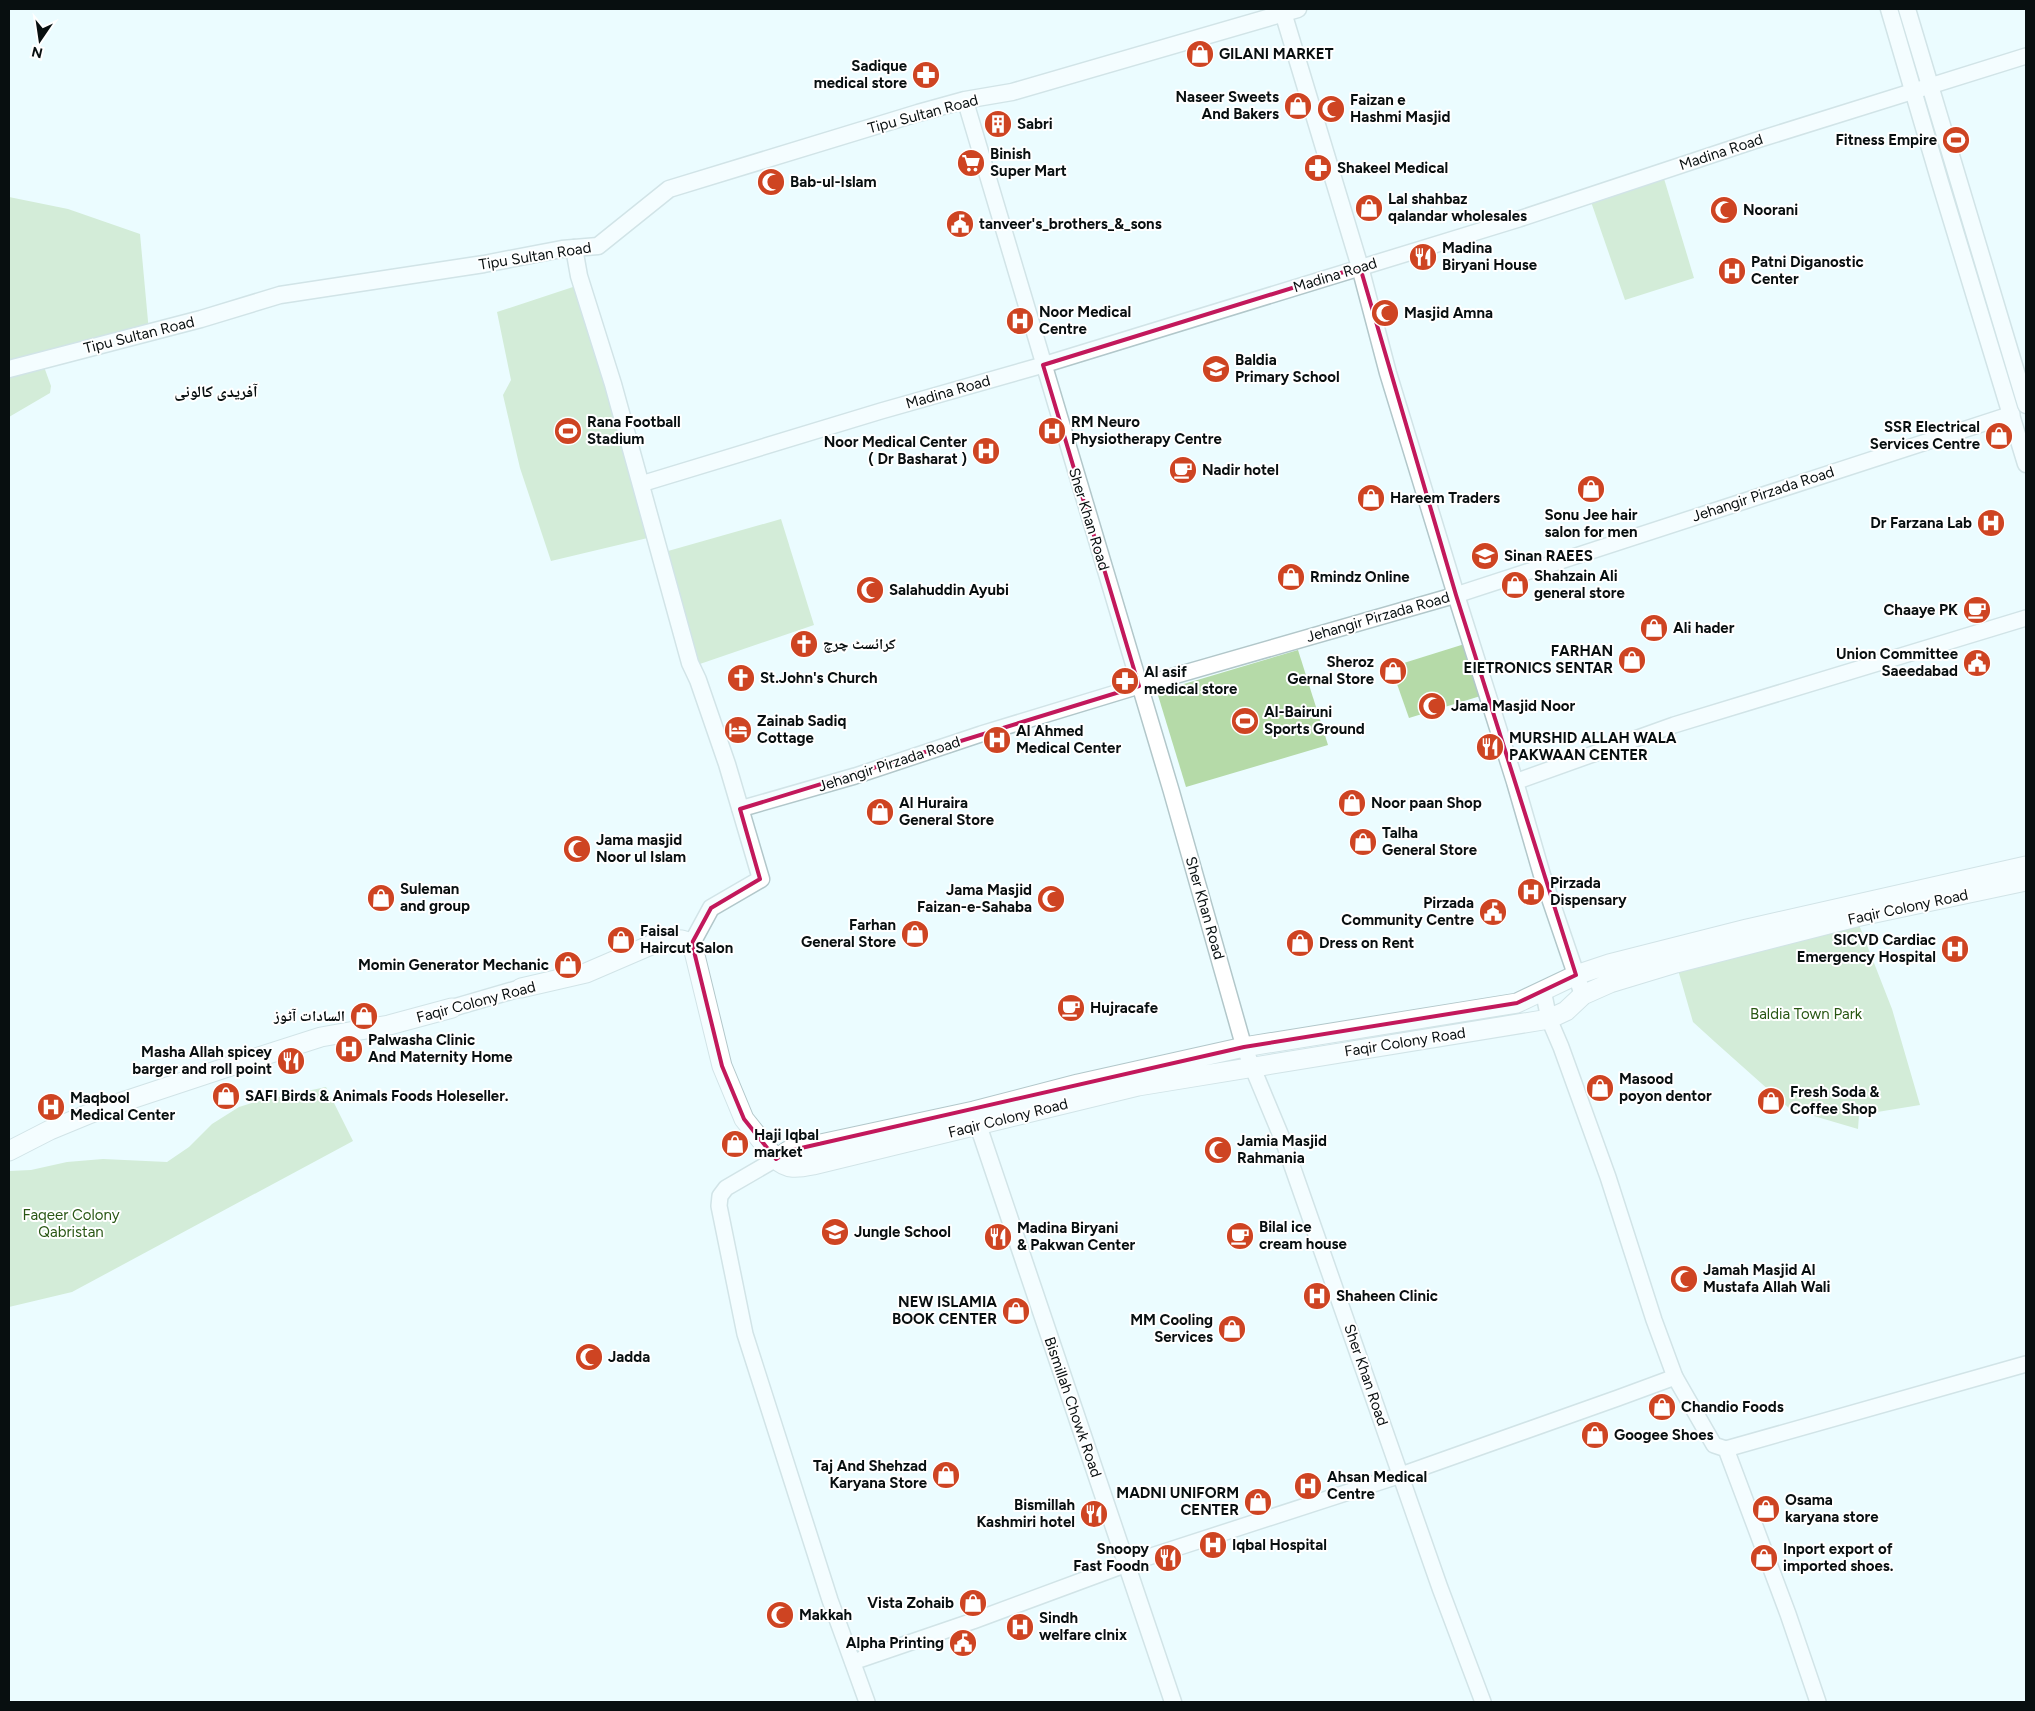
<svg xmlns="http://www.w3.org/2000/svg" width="2035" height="1711" font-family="Figtree,'Noto Naskh Arabic',sans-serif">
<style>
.green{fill:#b5daa8}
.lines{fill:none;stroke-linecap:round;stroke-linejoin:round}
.tertiary-casing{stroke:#b2c7ca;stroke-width:18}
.secondary-casing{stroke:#b2c7ca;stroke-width:19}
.primary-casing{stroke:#b2c7ca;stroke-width:21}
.tertiary{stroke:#fff;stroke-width:15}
.secondary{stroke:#fff;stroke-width:16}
.primary{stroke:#fff;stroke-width:19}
.marked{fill:none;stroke:#c2185b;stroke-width:4;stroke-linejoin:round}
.labels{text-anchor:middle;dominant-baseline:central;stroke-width:4;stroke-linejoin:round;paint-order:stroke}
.poi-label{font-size:15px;font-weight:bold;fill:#080f10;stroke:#fff;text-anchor:start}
.street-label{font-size:15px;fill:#080f10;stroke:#fff}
.park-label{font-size:15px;fill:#285613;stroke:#fff}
.neighbourhood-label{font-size:16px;font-weight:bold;fill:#080f10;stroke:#fff}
</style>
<rect width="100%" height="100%" fill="#ebfcff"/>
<g class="green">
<polygon points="1662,172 1694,278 1625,300 1589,196"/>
<polygon points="9,197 68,209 140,234 149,332 43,364 51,386 50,393 9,417"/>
<polygon points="582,284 656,536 551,561 520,468 503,395 511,380 497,312"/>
<polygon points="781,519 814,625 694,666 661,553"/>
<polygon points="1471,642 1487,694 1409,718 1391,667"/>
<polygon points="1298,650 1328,745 1186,787 1157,692"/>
<polygon points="1856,917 1892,1009 1920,1105 1859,1115 1858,1129 1790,1109 1715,1042 1693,1022 1676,963"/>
<polygon points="326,1087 353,1141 72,1292 9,1307 9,1171 31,1170 67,1162 103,1159 167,1162 189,1147 212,1124 239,1107 255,1102"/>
</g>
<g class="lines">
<defs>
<g id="tertiary">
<polyline points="965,100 1171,790 1244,1047 1284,1143 1440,1588 1483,1702"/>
<polyline points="641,484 881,411 1043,365 1519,219 1754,141 2026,56"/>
<polyline points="1515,782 1674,725 2026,618"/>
<polyline points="740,809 855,776 981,734 1139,686 1456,595 2012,414"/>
<polyline points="1543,990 1549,1019 1561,1047 1608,1177 1654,1320 1675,1377 1714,1445 1726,1449 1788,1614 1818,1702"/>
<polyline points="776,1159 726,1188 720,1196 719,1206 745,1334 830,1600 867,1702"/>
<polyline points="1726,1449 2026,1364"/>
<polyline points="853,1662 973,1621 1127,1564 1401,1475 1618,1398 1675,1377"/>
</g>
<g id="secondary">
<polyline points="1282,9 1360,267 1388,373 1456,595 1515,782 1542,875 1583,995"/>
<polyline points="1889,9 1940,182 2026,464"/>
<polyline points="1907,9 2026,405"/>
<polyline points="574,248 579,276 613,384 690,663 698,680 727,764 761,879 711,908 692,943"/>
<polyline points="9,369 201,319 280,295 484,264 562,249 598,246 669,189 918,113 965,100 1012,92 1298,9"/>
<polyline points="452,1008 521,988"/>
<polyline points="978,1125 1173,1702"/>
</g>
<g id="primary">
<path d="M2026,866L1747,929L1609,964L1576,975L1517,1003L1244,1047L1078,1084L974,1111L788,1151L776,1159C787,1170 798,1168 813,1165L1138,1086L1549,1019L1566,1011L1583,995L1610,983L1676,963L1856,917L2026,881"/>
<polyline points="521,988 586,973 665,939 682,940 692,943 722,1066 744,1119 776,1159"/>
<polyline points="9,1151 50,1130 101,1109 249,1060 321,1037 389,1025 452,1008"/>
</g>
</defs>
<use href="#tertiary" class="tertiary-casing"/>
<use href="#secondary" class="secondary-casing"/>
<use href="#primary" class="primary-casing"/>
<use href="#tertiary" class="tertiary"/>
<use href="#secondary" class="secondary"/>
<use href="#primary" class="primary"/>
</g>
<path d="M0 0H2035V1711H0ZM1360,267L1456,595L1576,975L1517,1003L1244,1047L788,1151L776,1159L744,1119L722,1066L692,943L711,908L760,879L740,809L1139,686L1043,365Z" fill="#ebfcff" fill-opacity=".55" fill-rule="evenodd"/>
<path class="marked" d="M1360,267L1456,595L1576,975L1517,1003L1244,1047L788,1151L776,1159L744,1119L722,1066L692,943L711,908L760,879L740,809L1139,686L1043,365Z"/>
<defs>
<symbol id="shop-disc" viewBox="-11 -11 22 22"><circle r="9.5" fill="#ce4422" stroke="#fff"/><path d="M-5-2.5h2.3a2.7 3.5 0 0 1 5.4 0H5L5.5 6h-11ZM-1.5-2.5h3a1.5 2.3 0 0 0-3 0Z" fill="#fff"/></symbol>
<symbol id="pharmacy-disc" viewBox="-11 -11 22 22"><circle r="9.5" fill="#ce4422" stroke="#fff"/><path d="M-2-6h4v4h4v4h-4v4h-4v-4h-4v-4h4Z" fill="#fff"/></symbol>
<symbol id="mosque-disc" viewBox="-11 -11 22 22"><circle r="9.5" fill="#ce4422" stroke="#fff"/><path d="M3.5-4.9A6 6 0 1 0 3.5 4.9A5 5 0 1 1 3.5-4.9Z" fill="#fff"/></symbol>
<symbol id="building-disc" viewBox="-11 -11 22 22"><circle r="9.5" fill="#ce4422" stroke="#fff"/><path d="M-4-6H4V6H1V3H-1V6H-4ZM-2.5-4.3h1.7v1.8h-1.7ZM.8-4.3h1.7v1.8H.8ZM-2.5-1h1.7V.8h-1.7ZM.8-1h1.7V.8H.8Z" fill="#fff"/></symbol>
<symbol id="stadium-disc" viewBox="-11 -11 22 22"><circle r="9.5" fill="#ce4422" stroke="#fff"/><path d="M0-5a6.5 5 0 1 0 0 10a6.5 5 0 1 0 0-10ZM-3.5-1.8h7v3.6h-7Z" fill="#fff"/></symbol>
<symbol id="supermarket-disc" viewBox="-11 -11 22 22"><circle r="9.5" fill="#ce4422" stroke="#fff"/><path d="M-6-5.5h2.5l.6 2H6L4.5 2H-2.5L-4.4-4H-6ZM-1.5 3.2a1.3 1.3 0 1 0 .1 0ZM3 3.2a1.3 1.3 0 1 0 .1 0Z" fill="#fff"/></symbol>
<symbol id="civic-disc" viewBox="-11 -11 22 22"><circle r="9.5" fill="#ce4422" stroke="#fff"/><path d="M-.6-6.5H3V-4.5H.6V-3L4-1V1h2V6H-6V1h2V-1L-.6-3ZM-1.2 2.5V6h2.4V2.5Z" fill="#fff"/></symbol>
<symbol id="restaurant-disc" viewBox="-11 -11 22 22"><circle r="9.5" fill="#ce4422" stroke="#fff"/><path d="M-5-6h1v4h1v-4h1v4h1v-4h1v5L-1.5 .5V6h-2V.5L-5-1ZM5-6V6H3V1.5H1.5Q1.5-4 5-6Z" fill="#fff"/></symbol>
<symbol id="hospital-disc" viewBox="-11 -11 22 22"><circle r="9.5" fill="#ce4422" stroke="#fff"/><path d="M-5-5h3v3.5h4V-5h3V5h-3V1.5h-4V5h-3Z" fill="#fff"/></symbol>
<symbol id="school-disc" viewBox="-11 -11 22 22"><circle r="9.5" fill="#ce4422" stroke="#fff"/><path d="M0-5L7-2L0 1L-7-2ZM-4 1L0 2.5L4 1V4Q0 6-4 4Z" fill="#fff"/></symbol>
<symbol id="cafe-disc" viewBox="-11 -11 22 22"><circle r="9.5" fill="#ce4422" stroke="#fff"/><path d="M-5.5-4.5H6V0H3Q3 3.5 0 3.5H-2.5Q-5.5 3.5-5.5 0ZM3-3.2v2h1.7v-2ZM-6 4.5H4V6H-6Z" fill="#fff"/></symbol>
<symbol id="university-disc" viewBox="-11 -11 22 22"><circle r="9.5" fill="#ce4422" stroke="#fff"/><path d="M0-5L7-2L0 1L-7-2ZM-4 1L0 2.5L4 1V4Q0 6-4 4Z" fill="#fff"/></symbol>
<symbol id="church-disc" viewBox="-11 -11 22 22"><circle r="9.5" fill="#ce4422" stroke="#fff"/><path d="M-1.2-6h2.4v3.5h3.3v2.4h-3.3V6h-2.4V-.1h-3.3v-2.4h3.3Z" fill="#fff"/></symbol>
<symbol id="hotel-disc" viewBox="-11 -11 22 22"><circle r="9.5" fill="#ce4422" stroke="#fff"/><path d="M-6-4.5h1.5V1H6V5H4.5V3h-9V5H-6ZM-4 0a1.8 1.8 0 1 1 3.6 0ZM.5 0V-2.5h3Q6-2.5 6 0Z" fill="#fff"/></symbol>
</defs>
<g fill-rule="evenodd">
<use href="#shop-disc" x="1184" y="38" width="32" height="32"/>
<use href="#pharmacy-disc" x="910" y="59" width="32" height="32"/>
<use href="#shop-disc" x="1282" y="90" width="32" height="32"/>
<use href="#mosque-disc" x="1315" y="93" width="32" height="32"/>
<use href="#building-disc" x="982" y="108" width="32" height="32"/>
<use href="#stadium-disc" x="1940" y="124" width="32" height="32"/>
<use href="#supermarket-disc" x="955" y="147" width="32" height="32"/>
<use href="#pharmacy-disc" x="1302" y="152" width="32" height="32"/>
<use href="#mosque-disc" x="755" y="166" width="32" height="32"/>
<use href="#shop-disc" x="1353" y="192" width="32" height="32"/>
<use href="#mosque-disc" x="1708" y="194" width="32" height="32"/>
<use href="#civic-disc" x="944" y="208" width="32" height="32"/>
<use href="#restaurant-disc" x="1407" y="241" width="32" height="32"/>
<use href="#hospital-disc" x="1716" y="255" width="32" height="32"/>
<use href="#mosque-disc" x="1369" y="297" width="32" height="32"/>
<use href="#hospital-disc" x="1004" y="305" width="32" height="32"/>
<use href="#school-disc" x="1200" y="353" width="32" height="32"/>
<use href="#stadium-disc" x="552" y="415" width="32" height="32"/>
<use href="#hospital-disc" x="1036" y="415" width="32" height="32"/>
<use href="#shop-disc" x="1983" y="420" width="32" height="32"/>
<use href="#hospital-disc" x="970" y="435" width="32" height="32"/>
<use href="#cafe-disc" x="1167" y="454" width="32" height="32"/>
<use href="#shop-disc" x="1575" y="473" width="32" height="32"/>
<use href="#shop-disc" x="1355" y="482" width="32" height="32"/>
<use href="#hospital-disc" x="1975" y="507" width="32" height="32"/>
<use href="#university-disc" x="1469" y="540" width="32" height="32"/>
<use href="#shop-disc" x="1275" y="561" width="32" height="32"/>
<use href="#shop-disc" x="1499" y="569" width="32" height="32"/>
<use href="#mosque-disc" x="854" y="574" width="32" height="32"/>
<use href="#cafe-disc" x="1961" y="594" width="32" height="32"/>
<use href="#shop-disc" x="1638" y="612" width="32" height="32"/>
<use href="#church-disc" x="788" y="628" width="32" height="32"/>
<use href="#shop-disc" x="1616" y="644" width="32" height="32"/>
<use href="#civic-disc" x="1961" y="647" width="32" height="32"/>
<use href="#shop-disc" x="1377" y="655" width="32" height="32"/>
<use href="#church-disc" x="725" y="662" width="32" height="32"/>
<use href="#pharmacy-disc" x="1109" y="665" width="32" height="32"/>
<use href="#mosque-disc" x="1416" y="690" width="32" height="32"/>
<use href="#stadium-disc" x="1229" y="705" width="32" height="32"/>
<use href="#hotel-disc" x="722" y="714" width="32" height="32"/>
<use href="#hospital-disc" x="981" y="724" width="32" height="32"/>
<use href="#restaurant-disc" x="1474" y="731" width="32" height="32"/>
<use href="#shop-disc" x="1336" y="787" width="32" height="32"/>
<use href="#shop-disc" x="864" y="796" width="32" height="32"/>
<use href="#shop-disc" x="1347" y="826" width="32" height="32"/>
<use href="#mosque-disc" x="561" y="833" width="32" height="32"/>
<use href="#hospital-disc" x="1515" y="876" width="32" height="32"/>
<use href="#shop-disc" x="365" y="882" width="32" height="32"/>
<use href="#mosque-disc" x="1035" y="883" width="32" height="32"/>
<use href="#civic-disc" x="1477" y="896" width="32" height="32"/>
<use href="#shop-disc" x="899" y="918" width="32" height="32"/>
<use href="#shop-disc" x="605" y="924" width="32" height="32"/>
<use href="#shop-disc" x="1284" y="927" width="32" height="32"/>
<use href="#hospital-disc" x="1939" y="933" width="32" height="32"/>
<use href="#shop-disc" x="552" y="949" width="32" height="32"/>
<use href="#cafe-disc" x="1055" y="992" width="32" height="32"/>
<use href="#shop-disc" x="348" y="1000" width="32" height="32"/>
<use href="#hospital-disc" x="333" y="1033" width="32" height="32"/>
<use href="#restaurant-disc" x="275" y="1045" width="32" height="32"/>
<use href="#shop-disc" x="1584" y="1072" width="32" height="32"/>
<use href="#shop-disc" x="210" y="1080" width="32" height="32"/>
<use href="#shop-disc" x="1755" y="1085" width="32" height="32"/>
<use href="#hospital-disc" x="35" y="1091" width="32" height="32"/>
<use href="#shop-disc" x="719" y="1128" width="32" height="32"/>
<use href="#mosque-disc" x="1202" y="1134" width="32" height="32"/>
<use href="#school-disc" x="819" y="1216" width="32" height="32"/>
<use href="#cafe-disc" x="1224" y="1220" width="32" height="32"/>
<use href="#restaurant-disc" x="982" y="1221" width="32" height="32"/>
<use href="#mosque-disc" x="1668" y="1263" width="32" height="32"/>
<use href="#hospital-disc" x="1301" y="1280" width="32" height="32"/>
<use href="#shop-disc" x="1000" y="1295" width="32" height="32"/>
<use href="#shop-disc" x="1216" y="1313" width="32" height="32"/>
<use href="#mosque-disc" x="573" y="1341" width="32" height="32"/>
<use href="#shop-disc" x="1646" y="1391" width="32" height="32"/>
<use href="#shop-disc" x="1579" y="1419" width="32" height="32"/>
<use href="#shop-disc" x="930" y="1459" width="32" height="32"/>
<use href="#hospital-disc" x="1292" y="1470" width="32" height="32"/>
<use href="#shop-disc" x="1242" y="1486" width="32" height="32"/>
<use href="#shop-disc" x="1750" y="1493" width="32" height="32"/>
<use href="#restaurant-disc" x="1078" y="1498" width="32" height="32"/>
<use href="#hospital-disc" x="1197" y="1529" width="32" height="32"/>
<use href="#restaurant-disc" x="1152" y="1542" width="32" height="32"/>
<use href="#shop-disc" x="1748" y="1542" width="32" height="32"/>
<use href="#shop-disc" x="957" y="1587" width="32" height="32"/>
<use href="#mosque-disc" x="764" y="1599" width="32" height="32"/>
<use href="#hospital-disc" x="1004" y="1611" width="32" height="32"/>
<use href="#civic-disc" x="947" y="1627" width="32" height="32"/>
</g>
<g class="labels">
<g class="poi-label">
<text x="1219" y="54">GILANI MARKET</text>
<text x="907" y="66" text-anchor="end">Sadique<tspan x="907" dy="17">medical store</tspan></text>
<text x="1279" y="97" text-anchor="end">Naseer Sweets<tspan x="1279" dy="17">And Bakers</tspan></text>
<text x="1350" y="100">Faizan e<tspan x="1350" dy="17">Hashmi Masjid</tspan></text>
<text x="1017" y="124">Sabri</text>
<text x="1937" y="140" text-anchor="end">Fitness Empire</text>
<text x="990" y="154">Binish<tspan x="990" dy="17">Super Mart</tspan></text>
<text x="1337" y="168">Shakeel Medical</text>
<text x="790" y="182">Bab-ul-Islam</text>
<text x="1388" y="199">Lal shahbaz<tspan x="1388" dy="17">qalandar wholesales</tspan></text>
<text x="1743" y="210">Noorani</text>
<text x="979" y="224">tanveer's_brothers_&amp;_sons</text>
<text x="1442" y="248">Madina<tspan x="1442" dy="17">Biryani House</tspan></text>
<text x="1751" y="262">Patni Diganostic<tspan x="1751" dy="17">Center</tspan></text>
<text x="1039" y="312">Noor Medical<tspan x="1039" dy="17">Centre</tspan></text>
<text x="1404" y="313">Masjid Amna</text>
<text x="1235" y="360">Baldia<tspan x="1235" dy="17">Primary School</tspan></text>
<text x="587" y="422">Rana Football<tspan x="587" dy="17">Stadium</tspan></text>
<text x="1071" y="422">RM Neuro<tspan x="1071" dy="17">Physiotherapy Centre</tspan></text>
<text x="1980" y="427" text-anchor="end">SSR Electrical<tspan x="1980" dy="17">Services Centre</tspan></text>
<text x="967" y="442" text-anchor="end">Noor Medical Center<tspan x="967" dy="17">( Dr Basharat )</tspan></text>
<text x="1202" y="470">Nadir hotel</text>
<text x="1390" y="498">Hareem Traders</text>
<text x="1591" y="515" text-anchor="middle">Sonu Jee hair<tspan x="1591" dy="17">salon for men</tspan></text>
<text x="1972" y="523" text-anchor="end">Dr Farzana Lab</text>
<text x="1504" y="556">Sinan RAEES</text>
<text x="1534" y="576">Shahzain Ali<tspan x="1534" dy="17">general store</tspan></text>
<text x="1310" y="577">Rmindz Online</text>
<text x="889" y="590">Salahuddin Ayubi</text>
<text x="1958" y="610" text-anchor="end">Chaaye PK</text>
<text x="1673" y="628">Ali hader</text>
<text x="823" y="644">کرائسٹ چرچ</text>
<text x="1613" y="651" text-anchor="end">FARHAN<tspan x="1613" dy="17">EIETRONICS SENTAR</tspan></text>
<text x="1958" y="654" text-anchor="end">Union Committee<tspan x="1958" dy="17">Saeedabad</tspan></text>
<text x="1374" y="662" text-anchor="end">Sheroz<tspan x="1374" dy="17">Gernal Store</tspan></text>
<text x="1144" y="672">Al asif<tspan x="1144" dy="17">medical store</tspan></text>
<text x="760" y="678">St.John's Church</text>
<text x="1451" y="706">Jama Masjid Noor</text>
<text x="1264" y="712">Al-Bairuni<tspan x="1264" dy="17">Sports Ground</tspan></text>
<text x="757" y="721">Zainab Sadiq<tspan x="757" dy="17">Cottage</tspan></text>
<text x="1016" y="731">Al Ahmed<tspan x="1016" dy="17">Medical Center</tspan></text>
<text x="1509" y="738">MURSHID ALLAH WALA<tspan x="1509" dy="17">PAKWAAN CENTER</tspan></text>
<text x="899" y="803">Al Huraira<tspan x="899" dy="17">General Store</tspan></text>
<text x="1371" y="803">Noor paan Shop</text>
<text x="1382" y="833">Talha<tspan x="1382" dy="17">General Store</tspan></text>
<text x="596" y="840">Jama masjid<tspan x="596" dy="17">Noor ul Islam</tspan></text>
<text x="1550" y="883">Pirzada<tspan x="1550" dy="17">Dispensary</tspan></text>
<text x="400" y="889">Suleman<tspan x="400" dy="17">and group</tspan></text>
<text x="1032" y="890" text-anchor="end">Jama Masjid<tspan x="1032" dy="17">Faizan-e-Sahaba</tspan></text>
<text x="1474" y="903" text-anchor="end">Pirzada<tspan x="1474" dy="17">Community Centre</tspan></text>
<text x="896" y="925" text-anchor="end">Farhan<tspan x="896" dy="17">General Store</tspan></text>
<text x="640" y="931">Faisal<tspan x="640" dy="17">Haircut Salon</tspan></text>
<text x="1936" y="940" text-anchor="end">SICVD Cardiac<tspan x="1936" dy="17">Emergency Hospital</tspan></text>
<text x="1319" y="943">Dress on Rent</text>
<text x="549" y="965" text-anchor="end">Momin Generator Mechanic</text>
<text x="1090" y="1008">Hujracafe</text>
<text x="345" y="1016" text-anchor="end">السادات آٹوز</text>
<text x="368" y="1040">Palwasha Clinic<tspan x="368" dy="17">And Maternity Home</tspan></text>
<text x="272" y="1052" text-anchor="end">Masha Allah spicey<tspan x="272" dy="17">barger and roll point</tspan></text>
<text x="1619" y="1079">Masood<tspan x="1619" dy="17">poyon dentor</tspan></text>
<text x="1790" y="1092">Fresh Soda &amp;<tspan x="1790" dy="17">Coffee Shop</tspan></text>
<text x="245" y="1096">SAFI Birds &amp; Animals Foods Holeseller.</text>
<text x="70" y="1098">Maqbool<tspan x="70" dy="17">Medical Center</tspan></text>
<text x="754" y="1135">Haji Iqbal<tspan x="754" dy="17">market</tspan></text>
<text x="1237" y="1141">Jamia Masjid<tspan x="1237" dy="17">Rahmania</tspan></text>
<text x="1259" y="1227">Bilal ice<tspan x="1259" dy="17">cream house</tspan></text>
<text x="1017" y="1228">Madina Biryani<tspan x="1017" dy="17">&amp; Pakwan Center</tspan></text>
<text x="854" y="1232">Jungle School</text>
<text x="1703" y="1270">Jamah Masjid Al<tspan x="1703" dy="17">Mustafa Allah Wali</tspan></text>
<text x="1336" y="1296">Shaheen Clinic</text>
<text x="997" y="1302" text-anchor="end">NEW ISLAMIA<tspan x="997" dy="17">BOOK CENTER</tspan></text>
<text x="1213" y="1320" text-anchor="end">MM Cooling<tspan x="1213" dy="17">Services</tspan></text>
<text x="608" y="1357">Jadda</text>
<text x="1681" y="1407">Chandio Foods</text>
<text x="1614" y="1435">Googee Shoes</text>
<text x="927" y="1466" text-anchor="end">Taj And Shehzad<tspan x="927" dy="17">Karyana Store</tspan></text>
<text x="1327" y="1477">Ahsan Medical<tspan x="1327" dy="17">Centre</tspan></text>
<text x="1239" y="1493" text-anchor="end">MADNI UNIFORM<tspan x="1239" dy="17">CENTER</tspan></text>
<text x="1785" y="1500">Osama<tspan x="1785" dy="17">karyana store</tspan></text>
<text x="1075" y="1505" text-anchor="end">Bismillah<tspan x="1075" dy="17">Kashmiri hotel</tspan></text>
<text x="1232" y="1545">Iqbal Hospital</text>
<text x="1149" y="1549" text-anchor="end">Snoopy<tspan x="1149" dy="17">Fast Foodn</tspan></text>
<text x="1783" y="1549">Inport export of<tspan x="1783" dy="17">imported shoes.</tspan></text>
<text x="954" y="1603" text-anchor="end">Vista Zohaib</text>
<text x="799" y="1615">Makkah</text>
<text x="1039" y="1618">Sindh<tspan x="1039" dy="17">welfare clnix</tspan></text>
<text x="944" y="1643" text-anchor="end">Alpha Printing</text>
</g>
<g class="street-label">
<text transform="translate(923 114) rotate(-15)">Tipu Sultan Road</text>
<text transform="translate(1721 152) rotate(-18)">Madina Road</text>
<text transform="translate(535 256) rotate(-9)">Tipu Sultan Road</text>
<text transform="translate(1335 275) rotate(-17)">Madina Road</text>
<text transform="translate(139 335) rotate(-14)">Tipu Sultan Road</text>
<text transform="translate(948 392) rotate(-16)">Madina Road</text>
<text transform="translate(1763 494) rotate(-18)">Jehangir Pirzada Road</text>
<text transform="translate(1089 519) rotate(73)">Sher Khan Road</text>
<text transform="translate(1378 617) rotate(-16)">Jehangir Pirzada Road</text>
<text transform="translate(889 764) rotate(-18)">Jehangir Pirzada Road</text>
<text transform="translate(1908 907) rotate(-12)">Faqir Colony Road</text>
<text transform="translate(1205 908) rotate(74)">Sher Khan Road</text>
<text transform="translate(476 1002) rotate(-15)">Faqir Colony Road</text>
<text transform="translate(1405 1042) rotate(-9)">Faqir Colony Road</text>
<text transform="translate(1008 1118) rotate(-14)">Faqir Colony Road</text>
<text transform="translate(1366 1375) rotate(71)">Sher Khan Road</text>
<text transform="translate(1073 1407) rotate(71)">Bismillah Chowk Road</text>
</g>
<g class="park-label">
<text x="1806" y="1014">Baldia Town Park</text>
<text x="71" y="1215">Faqeer Colony<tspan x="71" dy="17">Qabristan</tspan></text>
</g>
<g class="neighbourhood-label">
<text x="216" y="391">آفریدی کالونی</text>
</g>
</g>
<rect width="2035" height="1711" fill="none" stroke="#080f10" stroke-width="20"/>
<g transform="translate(40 40) rotate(193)" stroke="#ffffff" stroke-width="4" paint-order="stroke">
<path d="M0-4L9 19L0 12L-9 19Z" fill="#080f10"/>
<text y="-8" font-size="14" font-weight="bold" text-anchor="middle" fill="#080f10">N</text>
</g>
</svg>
